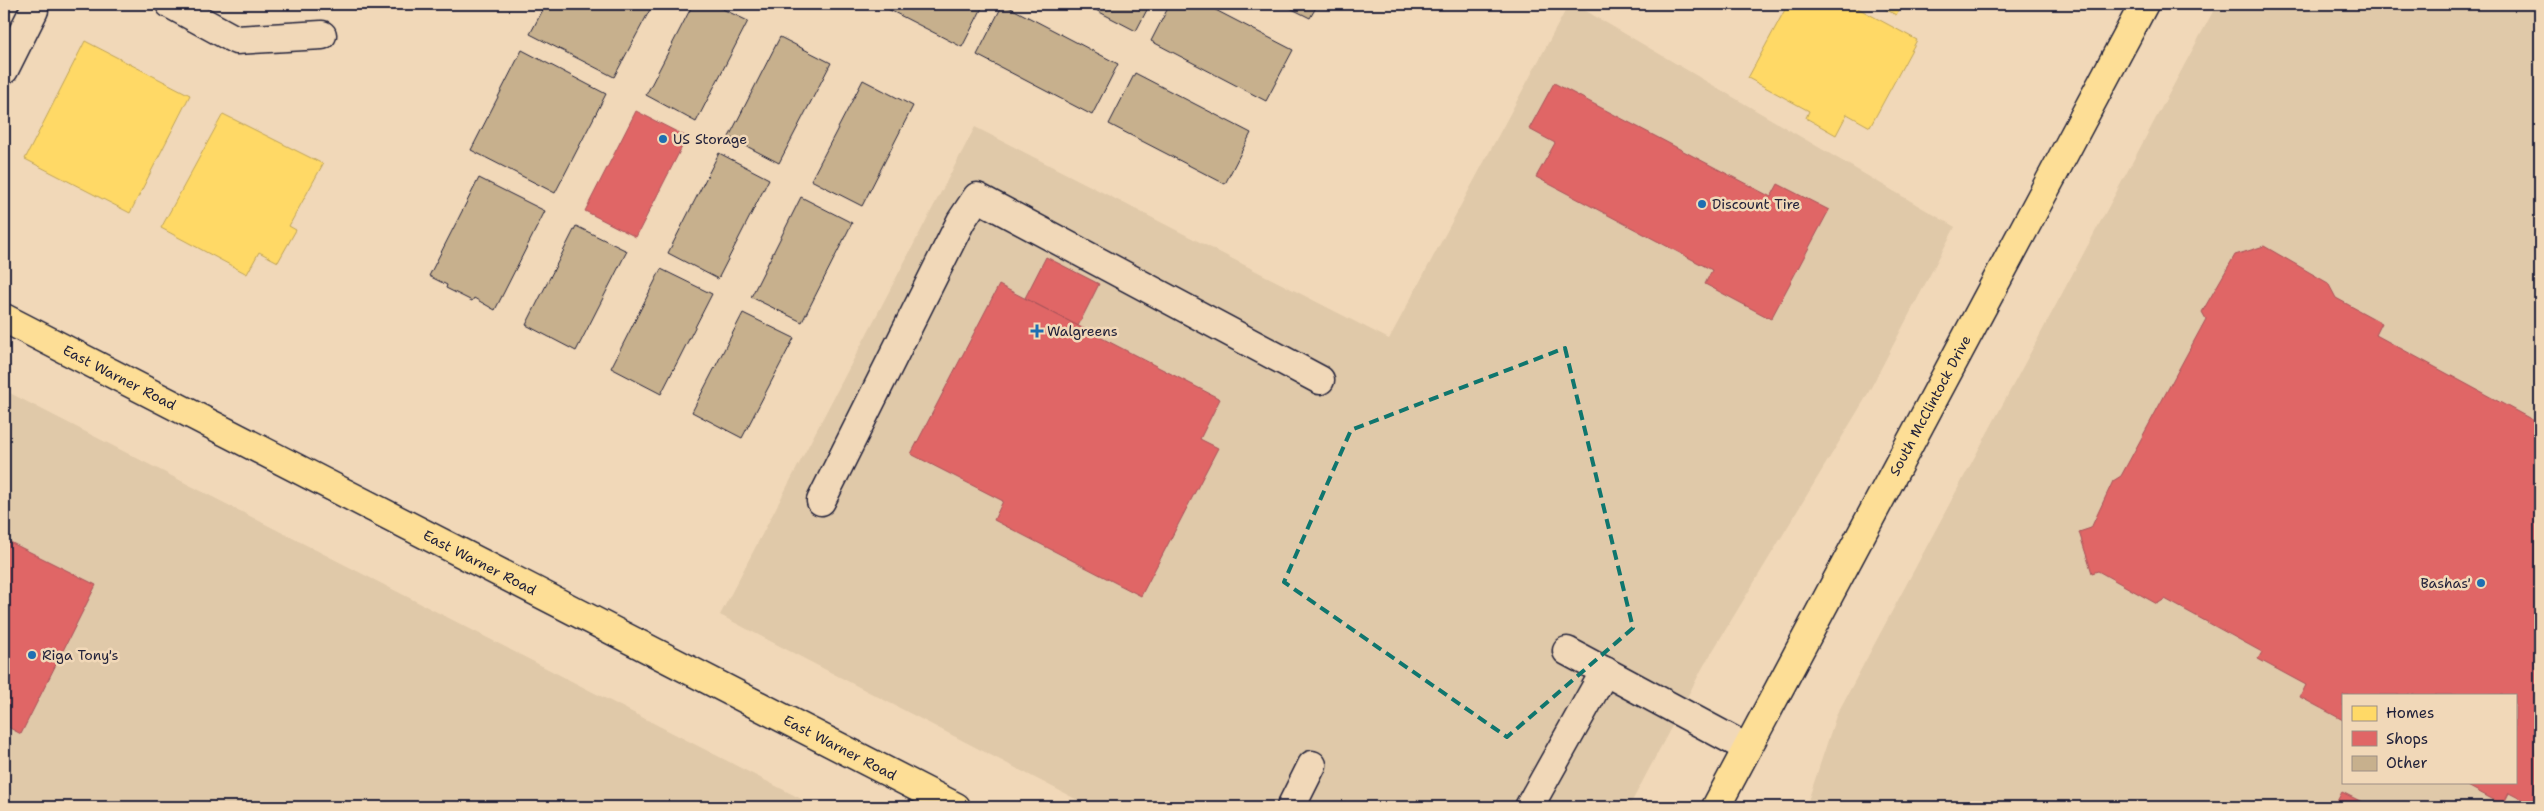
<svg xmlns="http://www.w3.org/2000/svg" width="2544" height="811" font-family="'Shantell Sans',sans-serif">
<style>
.built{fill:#e0c9a9;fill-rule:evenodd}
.homes{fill:#ffd966;stroke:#bda259}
.shops{fill:#e06666;stroke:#a75259}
.building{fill:#c7b08d;stroke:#22223b}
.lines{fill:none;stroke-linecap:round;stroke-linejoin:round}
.minor-casing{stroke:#22223b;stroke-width:31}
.major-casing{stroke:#22223b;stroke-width:31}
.minor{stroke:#f1d8b8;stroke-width:28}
.major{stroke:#fdde96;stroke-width:28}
.marked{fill:none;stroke:#0f766e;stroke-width:4;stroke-dasharray:10 6;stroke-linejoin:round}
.poi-dot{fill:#1f6fb2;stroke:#f1d8b8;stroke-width:2}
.labels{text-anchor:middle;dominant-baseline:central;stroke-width:5;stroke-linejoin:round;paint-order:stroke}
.poi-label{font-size:14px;fill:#22223b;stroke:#f1d8b8;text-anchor:start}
.street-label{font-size:14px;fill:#22223b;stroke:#f1d8b8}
</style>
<rect width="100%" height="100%" fill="#f1d8b8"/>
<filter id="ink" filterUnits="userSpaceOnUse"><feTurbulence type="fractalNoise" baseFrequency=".02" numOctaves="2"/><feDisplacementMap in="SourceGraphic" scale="10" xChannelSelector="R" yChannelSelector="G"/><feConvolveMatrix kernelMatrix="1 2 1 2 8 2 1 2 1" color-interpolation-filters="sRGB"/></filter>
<g filter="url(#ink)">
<g class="built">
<polygon points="1569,4 1574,4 1955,227 1865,399 1703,667 1629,807 1091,807 720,615 975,127 1389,339"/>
<path d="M2217,4H2540V807H1806L1836,716ZM2343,695H2515V782H2343Z"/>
<polygon points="4,390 817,807 4,807"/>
</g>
<g class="homes">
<polygon points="1788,4 1850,4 1917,40 1870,127 1847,114 1836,135 1806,118 1809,111 1748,78"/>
<polygon points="1876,4 1902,4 1896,15"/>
<polygon points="85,41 190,95 130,213 25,159"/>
<polygon points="223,114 323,164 289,226 296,230 278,262 259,252 247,274 161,228"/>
</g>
<g class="shops">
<polygon points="1554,83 1771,197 1778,184 1829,210 1771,319 1705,284 1712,270 1536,177 1555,143 1529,129"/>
<polygon points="636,111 687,137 636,237 585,211"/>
<polygon points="2264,246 2328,283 2336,298 2382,323 2376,335 2540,424 2540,807 2536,807 2509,793 2503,805 2464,784 2465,782 2515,782 2515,695 2343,695 2343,720 2300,697 2306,685 2258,659 2262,652 2165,599 2157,604 2098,571 2092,573 2079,532 2091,528 2113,481 2121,476 2206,319 2202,312 2235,255"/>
<polygon points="1046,257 1099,284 1078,326 1025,298"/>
<polygon points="999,285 1220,399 1200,439 1218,448 1141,596 994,520 1003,501 911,454"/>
<polygon points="4,539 96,585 21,734 4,725"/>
<polygon points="2342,792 2372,807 2334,807"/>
</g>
<g class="building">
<polygon points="546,4 653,4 614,77 530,34"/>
<polygon points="693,4 712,4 748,21 696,122 646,95"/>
<polygon points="878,4 984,4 962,47"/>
<polygon points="1003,4 1118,64 1092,115 977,55"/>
<polygon points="1084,4 1150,4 1136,31"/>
<polygon points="1170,4 1204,4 1293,50 1266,101 1151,41"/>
<polygon points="1282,4 1318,4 1310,18"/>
<polygon points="780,37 831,63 779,163 729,137"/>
<polygon points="522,50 606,94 555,193 471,150"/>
<polygon points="1135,73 1251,133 1225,184 1109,124"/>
<polygon points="863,80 913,106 862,206 811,180"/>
<polygon points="719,153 769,179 718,279 668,253"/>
<polygon points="479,178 545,211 495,310 474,298 472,301 446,288 447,285 429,276"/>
<polygon points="801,197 852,223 802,322 751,297"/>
<polygon points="576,226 627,251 576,351 526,325"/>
<polygon points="661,269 712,294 661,394 611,368"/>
<polygon points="743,313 794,338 742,438 692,412"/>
</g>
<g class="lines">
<defs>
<g id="minor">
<polyline points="170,4 236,40 322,35"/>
<polyline points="4,70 34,10 34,4"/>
<polyline points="821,501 961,221 977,197 1320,380"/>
<polyline points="1567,651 1747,748"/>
<polyline points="1291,807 1312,765"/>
<polyline points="1529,807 1605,671"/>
</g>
<g id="major">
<path id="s1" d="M4,318L956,807"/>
<path id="s2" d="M1716,807L2144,4"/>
</g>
</defs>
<use href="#minor" class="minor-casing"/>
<use href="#major" class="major-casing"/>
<use href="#minor" class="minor"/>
<use href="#major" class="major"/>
</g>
</g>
<path class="marked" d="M1565,348L1633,628L1507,737L1284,582L1351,430Z"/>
<g class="poi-dot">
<circle cx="663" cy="139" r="5"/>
<circle cx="1702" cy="204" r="5"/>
<path d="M1034.5 323.5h5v5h5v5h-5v5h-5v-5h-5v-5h5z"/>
<circle cx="2481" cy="583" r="5"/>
<circle cx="32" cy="655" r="5"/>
</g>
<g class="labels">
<g class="poi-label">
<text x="673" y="139">US Storage</text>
<text x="1712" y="204">Discount Tire</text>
<text x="1047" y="331">Walgreens</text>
<text x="2471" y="583" text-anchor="end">Bashas'</text>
<text x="42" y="655">Riga Tony's</text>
</g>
<g class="street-label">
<text stroke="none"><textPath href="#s1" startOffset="130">East Warner Road</textPath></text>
<text stroke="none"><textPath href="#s2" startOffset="455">South McClintock Drive</textPath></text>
<text stroke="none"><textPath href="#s1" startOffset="535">East Warner Road</textPath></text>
<text stroke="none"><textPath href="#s1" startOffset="940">East Warner Road</textPath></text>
</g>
</g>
<rect width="2544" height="811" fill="none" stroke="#f1d8b8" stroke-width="20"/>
<rect x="10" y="10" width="2524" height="791" fill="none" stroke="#22223b" stroke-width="2" filter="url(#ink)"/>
<rect x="2342" y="694" width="175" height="90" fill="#f1d8b8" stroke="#9e8f86"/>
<rect x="2352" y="706" width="25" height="15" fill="#ffd966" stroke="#9e8f86"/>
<text x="2386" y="718" font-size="15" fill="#22223b">Homes</text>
<rect x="2352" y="731" width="25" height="15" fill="#e06666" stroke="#9e8f86"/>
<text x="2386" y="744" font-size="15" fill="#22223b">Shops</text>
<rect x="2352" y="756" width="25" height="15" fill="#c7b08d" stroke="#9e8f86"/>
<text x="2386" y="768" font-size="15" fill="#22223b">Other</text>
</svg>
